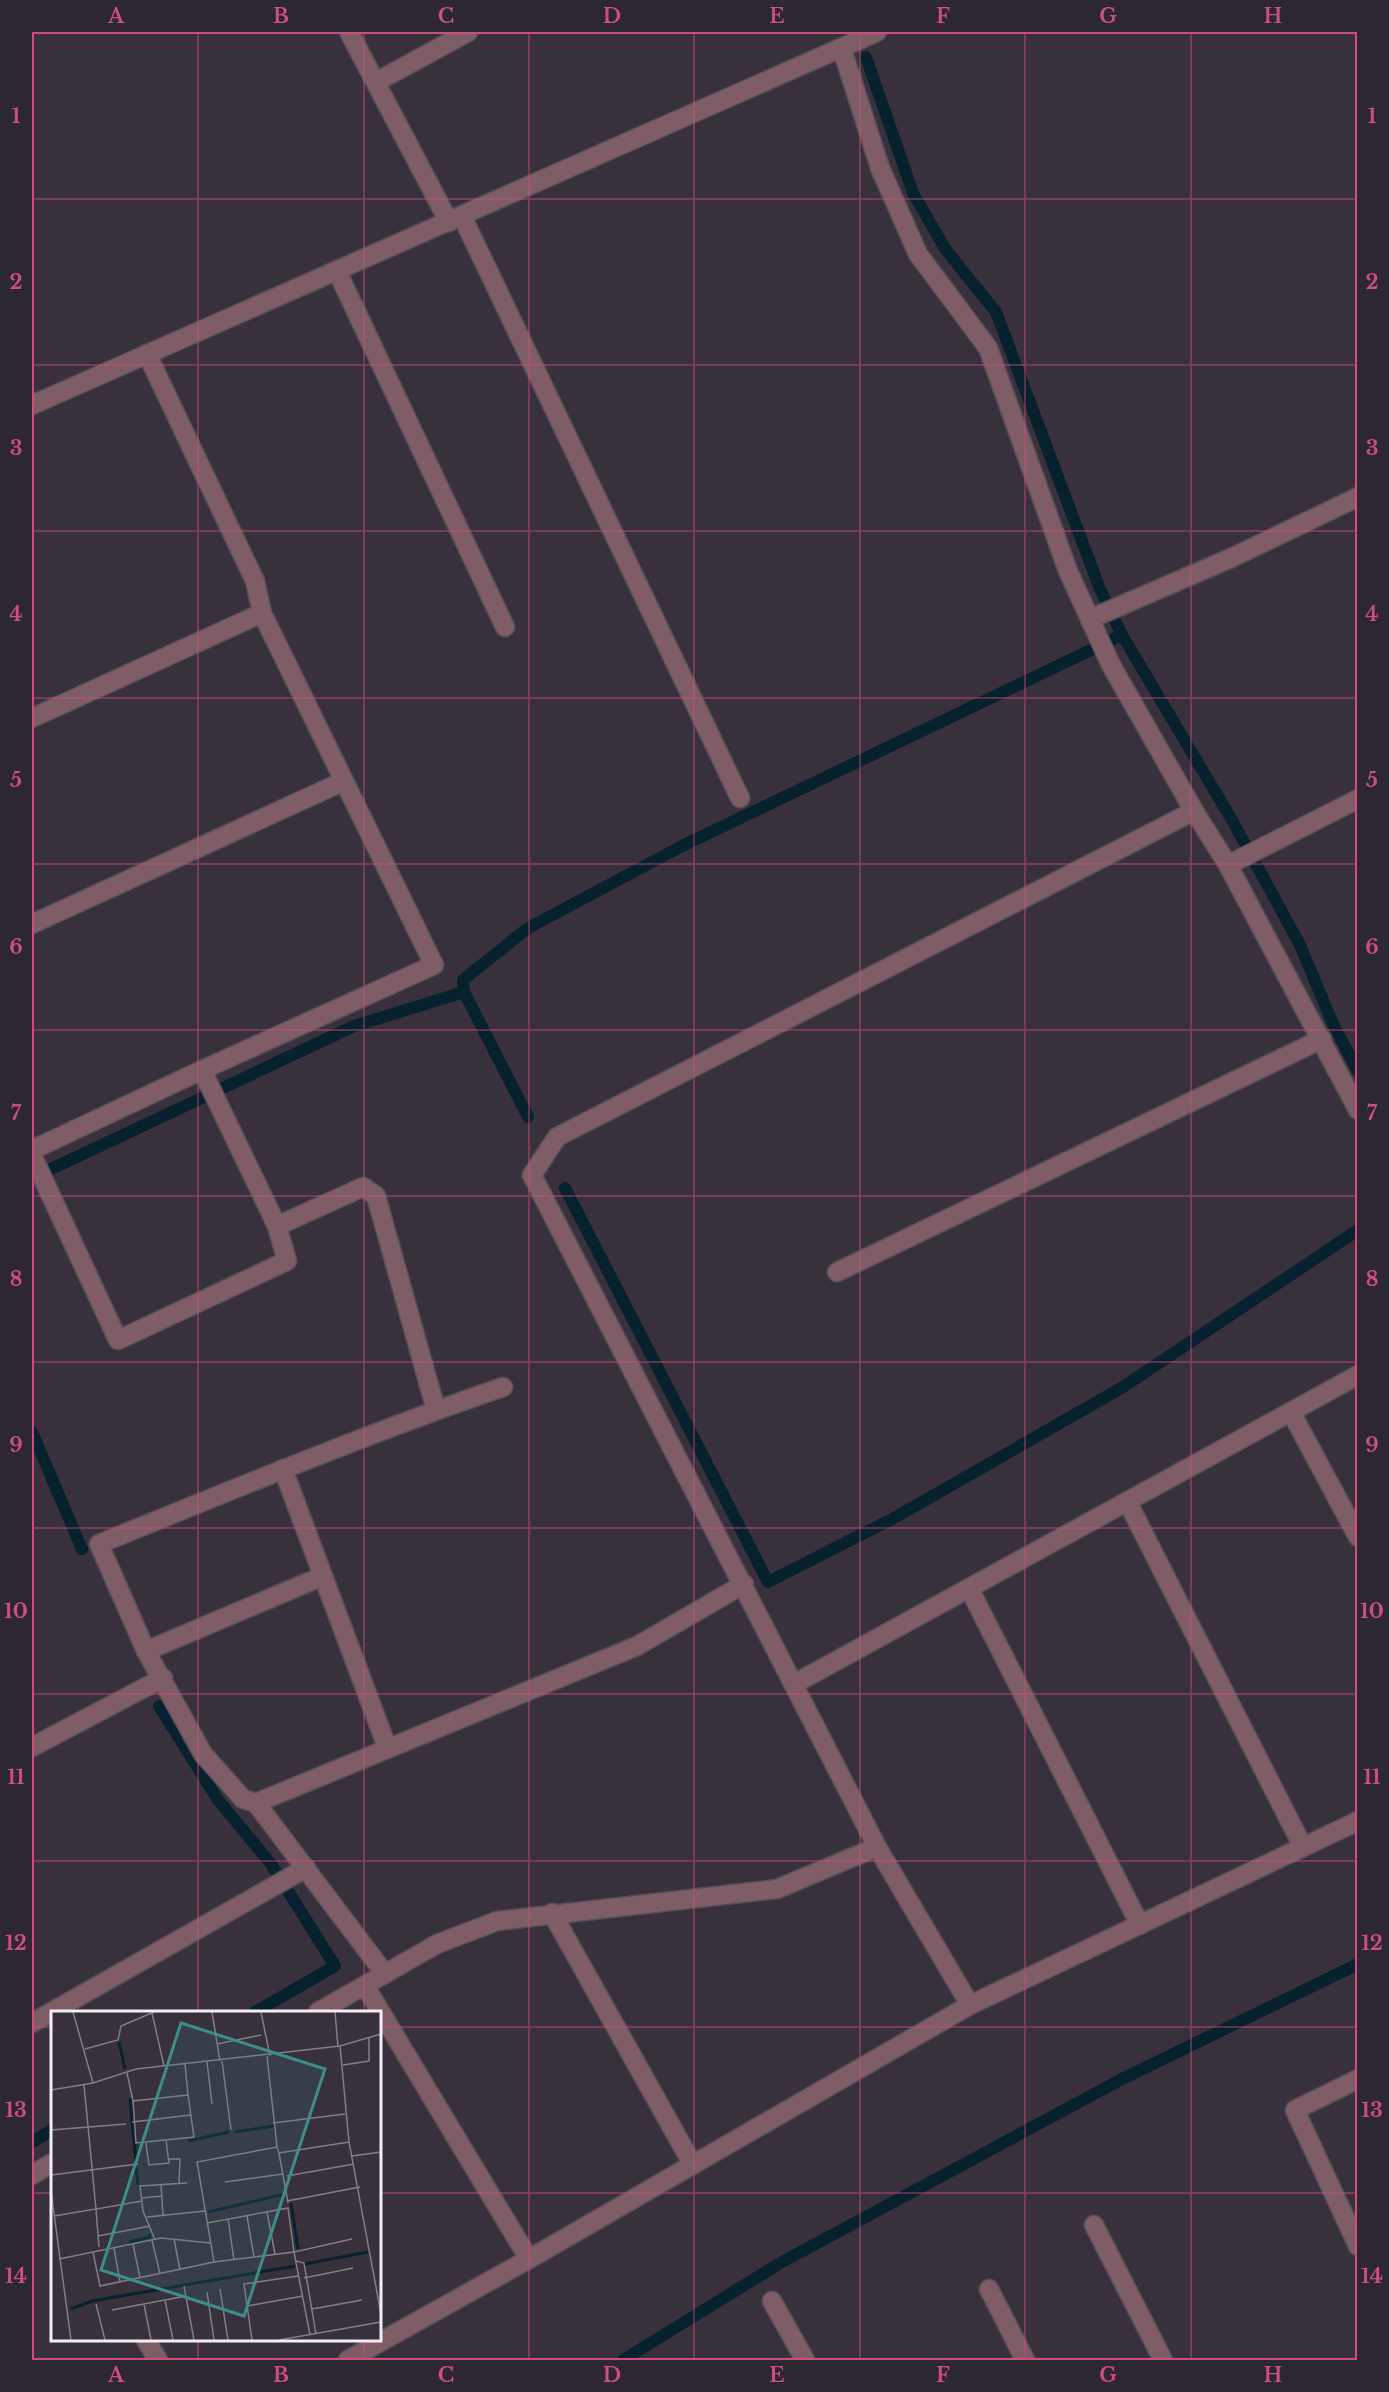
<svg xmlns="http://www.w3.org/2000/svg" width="1389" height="2392" font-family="'Libre Baskerville',serif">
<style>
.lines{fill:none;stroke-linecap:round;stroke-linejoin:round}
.stream{stroke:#07212e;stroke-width:12}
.street-casing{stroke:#564f5a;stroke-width:21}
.street{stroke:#7e5d66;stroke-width:18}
.grid{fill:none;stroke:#ce4e82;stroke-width:1.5;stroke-opacity:0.55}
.inset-river{fill:none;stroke:#07212e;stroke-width:3}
.inset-road{fill:none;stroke:#827d86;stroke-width:1.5}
.view{fill:#3c8e89;fill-opacity:0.15;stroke:#3c8e89;stroke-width:3}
.inset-edge{fill:none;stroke:#f2eef5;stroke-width:3}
.neatline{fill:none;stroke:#ce4e82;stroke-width:2}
.grid-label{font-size:20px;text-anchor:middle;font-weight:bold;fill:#ce4e82}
</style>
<rect width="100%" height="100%" fill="#38313c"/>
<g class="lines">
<g class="stream">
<polyline points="866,57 913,193 946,250 996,312 1100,589 1122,635 1232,820 1300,945 1333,1024 1358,1071"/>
<polyline points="528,1117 464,992 463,980 528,928 682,846 1122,635"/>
<polyline points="32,1178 354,1026 464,992"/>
<polyline points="565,1188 768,1582 894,1518 1123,1387 1358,1230"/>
<polyline points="32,1432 82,1549"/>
<polyline points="159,1706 218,1800 271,1864 335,1966 255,2012"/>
<polyline points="32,2142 52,2130"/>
<polyline points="623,2360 782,2262 1122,2079 1358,1964"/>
</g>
<defs>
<g id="street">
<polyline points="349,32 449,222"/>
<polyline points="842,49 880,168 918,254 988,348 1068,571 1111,665 1194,811"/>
<polyline points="376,82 468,32"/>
<polyline points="462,216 740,798"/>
<polyline points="337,271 505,627"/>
<polyline points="147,354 255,581 262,613"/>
<polyline points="32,405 877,32"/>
<polyline points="1090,619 1231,558 1358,497"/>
<polyline points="32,718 262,613 434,965 202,1070 32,1150"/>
<polyline points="1228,865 1358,1110"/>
<polyline points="32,924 344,781"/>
<polyline points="32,1155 118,1340 287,1261 277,1226 202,1070"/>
<polyline points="277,1226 363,1187 376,1196 436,1410"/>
<polyline points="837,1272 1322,1039"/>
<polyline points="1291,1412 1358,1537"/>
<polyline points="283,1469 387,1747"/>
<polyline points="1127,1501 1303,1847"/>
<polyline points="969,1588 1140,1925"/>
<polyline points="146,1651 323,1576"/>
<polyline points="794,1684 1358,1375"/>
<polyline points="32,1747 163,1678"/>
<polyline points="256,1803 637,1646 744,1584"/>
<polyline points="552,1913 693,2165"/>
<path d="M385,1974L256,1803L243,1799L203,1754L146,1651L99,1544C232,1490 366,1434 503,1387"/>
<polyline points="365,1986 529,2259"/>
<polyline points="970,2005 877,1847 532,1175 557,1137 1194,811 1228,865 1358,799"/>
<polyline points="318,2012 437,1944 497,1921 777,1889 877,1847"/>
<polyline points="32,2023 306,1868"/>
<polyline points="1358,2079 1295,2110 1358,2246"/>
<polyline points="32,2175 52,2163"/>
<polyline points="1094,2225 1163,2360"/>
<polyline points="989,2289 1025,2360"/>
<polyline points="772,2301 805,2360"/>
<polyline points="146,2340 158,2360"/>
<polyline points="348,2360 529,2259 970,2005 1358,1821"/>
</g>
</defs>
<use href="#street" class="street-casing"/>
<use href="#street" class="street"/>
</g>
<path class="grid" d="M198,32V2012M364,32V2012M529,32V2360M694,32V2360M860,32V2360M1025,32V2360M1191,32V2360M32,199H1358M32,365H1358M32,531H1358M32,698H1358M32,864H1358M32,1030H1358M32,1196H1358M32,1362H1358M32,1528H1358M32,1694H1358M32,1861H1358M32,2027H52M380,2027H1358M32,2193H52M380,2193H1358M198,2340V2360M364,2340V2360"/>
<g transform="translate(51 2011)">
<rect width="330" height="330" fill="#38313c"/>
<path class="inset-river" d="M68,31L74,58M79,87L85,151M183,121L223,115M137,130L178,121M85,156L87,174M240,192L247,238M157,201L234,183M78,231L99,226L98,223M254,253L317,241M20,298L41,290L244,255"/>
<path class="inset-road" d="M22,1L42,72M161,1L169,50M210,1L219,45M284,1L287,36M101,2L113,55M166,33L210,24M289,35L298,131L330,303M34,38L67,29L70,15L103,1M216,45L226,136M171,50L180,119M156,51L161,93M134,53L137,84M292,54L318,50V26M76,62L82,90M0,79L42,72L85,58L289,35L330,23M137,84L143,126L85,132L82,90ZM81,111L140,104M222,112L294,103M0,119L75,113M95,132L98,154L118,152L115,129M228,142L237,192M301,145L330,141M118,148H129L128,172M0,164L87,153M236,165L303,153M174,171L232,163M110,173L112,205M0,180L20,329M90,187L111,185M236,190L309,176M216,201L224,243M3,205L45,198L33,74M196,205L203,246M96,206L154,200M177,208L183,249M47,225L99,215M123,228L129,259M101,229L109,263M104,229L92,200L89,175L136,172M82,233L89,267M48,236L45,198L91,190M63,237L69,271M42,241L49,275L163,251L243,241L237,197L156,212M8,248L110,227L159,232M245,250L253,252L265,323M163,251L146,151L226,136L228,142L298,131M253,267L302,257M133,275L143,329M169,278L177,329M156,281L163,329M114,289L122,329M45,293L54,329M93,293L100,329M196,295L252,285M261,298L311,289M61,299L135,285M259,324L243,241L301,228M201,329L193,273L247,265M228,329L330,311"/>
<path class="view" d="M130,12L274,58L193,305L50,259Z"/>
<rect width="330" height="330" class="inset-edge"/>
</g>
<rect width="1389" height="2392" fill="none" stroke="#2d2731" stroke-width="66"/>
<rect x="33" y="33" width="1323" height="2326" class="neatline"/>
<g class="grid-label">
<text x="116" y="23">A</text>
<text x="281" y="23">B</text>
<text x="446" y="23">C</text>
<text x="612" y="23">D</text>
<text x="777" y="23">E</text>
<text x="943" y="23">F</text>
<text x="1108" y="23">G</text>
<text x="1273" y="23">H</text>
<text x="16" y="123">1</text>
<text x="1372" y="123">1</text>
<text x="16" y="289">2</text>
<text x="1372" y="289">2</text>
<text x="16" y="455">3</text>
<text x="1372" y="455">3</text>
<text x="16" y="621">4</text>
<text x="1372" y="621">4</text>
<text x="16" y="787">5</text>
<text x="1372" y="787">5</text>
<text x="16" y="954">6</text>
<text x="1372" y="954">6</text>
<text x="16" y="1120">7</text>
<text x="1372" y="1120">7</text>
<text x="16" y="1286">8</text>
<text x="1372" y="1286">8</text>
<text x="16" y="1452">9</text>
<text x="1372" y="1452">9</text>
<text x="16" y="1618">10</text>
<text x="1372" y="1618">10</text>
<text x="16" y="1784">11</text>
<text x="1372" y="1784">11</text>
<text x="16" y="1950">12</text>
<text x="1372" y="1950">12</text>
<text x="16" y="2117">13</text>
<text x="1372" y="2117">13</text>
<text x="16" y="2283">14</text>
<text x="1372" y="2283">14</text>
<text x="116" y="2382">A</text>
<text x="281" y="2382">B</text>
<text x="446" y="2382">C</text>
<text x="612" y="2382">D</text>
<text x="777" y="2382">E</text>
<text x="943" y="2382">F</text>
<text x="1108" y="2382">G</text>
<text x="1273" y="2382">H</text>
</g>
</svg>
